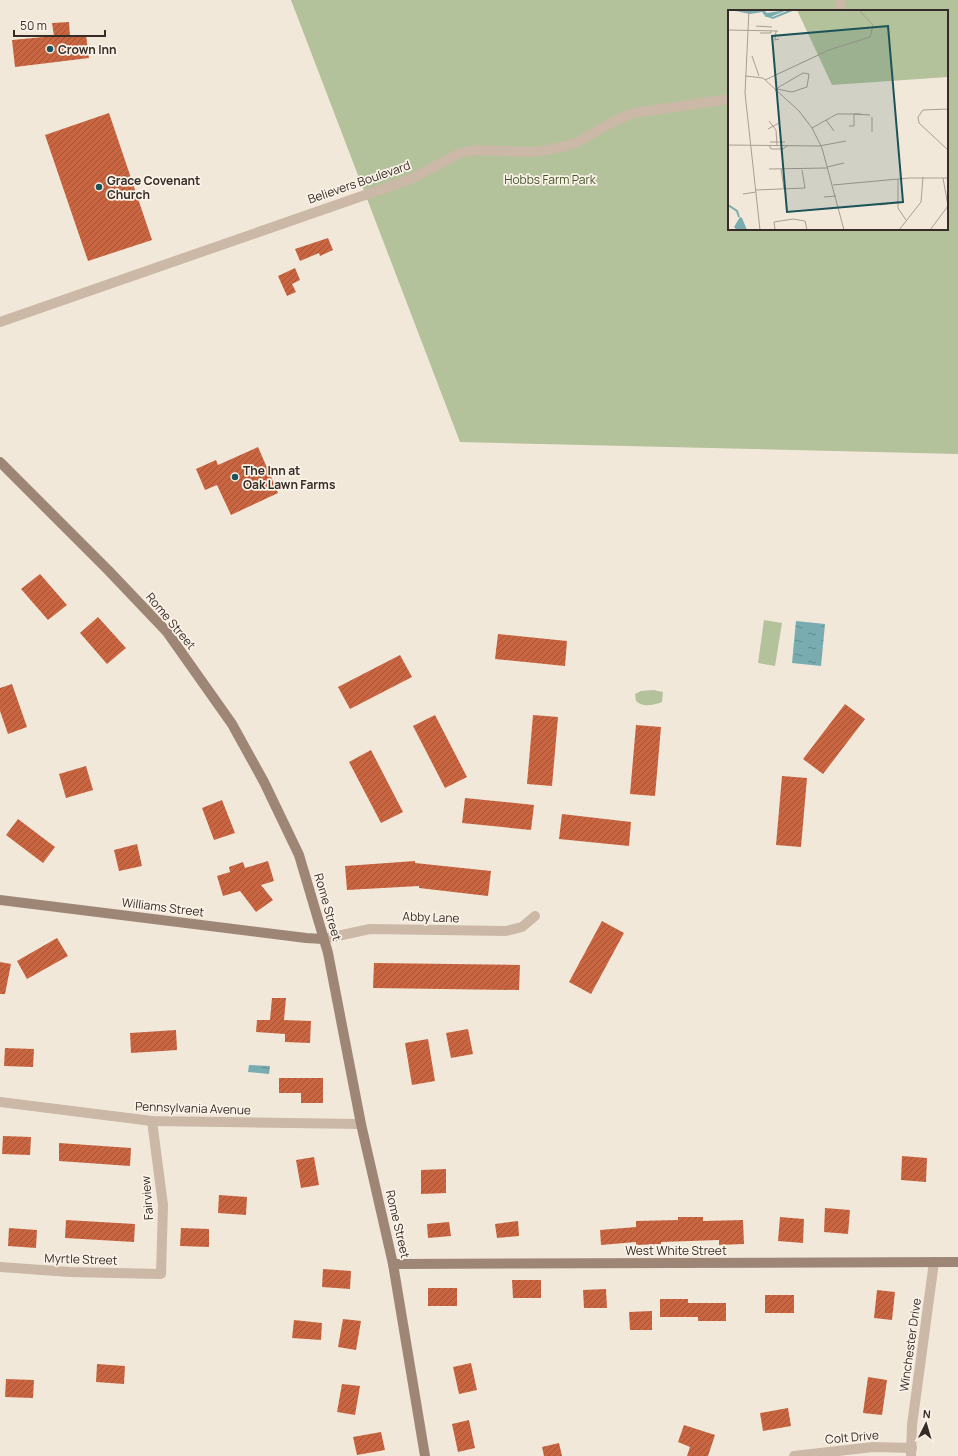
<svg xmlns="http://www.w3.org/2000/svg" width="958" height="1456" font-family="Manrope,sans-serif">
<style>
.green{fill:#b3c29a;fill-rule:evenodd}
.water{fill:url(#water-ripples)}
.building{fill:url(#building-hatch)}
.lines{fill:none;stroke-linecap:round;stroke-linejoin:round}
.street{stroke:#cbb8a6;stroke-width:10}
.secondary{stroke:#9e8677;stroke-width:10}
.poi-dot{fill:#1b5359;stroke:#faf2e7;stroke-width:1.5}
.labels{text-anchor:middle;dominant-baseline:central;stroke-width:3.5;stroke-linejoin:round;paint-order:stroke}
.poi-label{font-size:12px;font-weight:bold;fill:#362c27;stroke:#faf2e7;text-anchor:start}
.park-label{font-size:12px;fill:#44552a;stroke:#faf2e7}
.street-label{font-size:12px;fill:#362c27;stroke:#faf2e7}
.inset-river{fill:none;stroke:#78acb0;stroke-width:2}
.inset-road{fill:none;stroke:#a79d92;stroke-width:1}
.view{fill:#1b5359;fill-opacity:0.15;stroke:#1b5359;stroke-width:2}
.inset-edge{fill:none;stroke:#362c27;stroke-width:2}
</style>
<defs>
<pattern id="water-ripples" width="26" height="14" patternUnits="userSpaceOnUse"><rect width="26" height="14" fill="#78acb0"/><path d="M2 4q2-2 4 0t4 0M15 11q2-2 4 0t4 0" fill="none" stroke="#638c8f"/></pattern>
<pattern id="building-hatch" width="6" height="6" patternUnits="userSpaceOnUse"><rect width="6" height="6" fill="#c96641"/><path d="M-1 1l2-2M0 6l6-6M5 7l2-2" fill="none" stroke="#a45436"/></pattern>
</defs>
<rect width="100%" height="100%" fill="#f2e8da"/>
<g class="green">
<path d="M291,0H958V454L460,442ZM729,11H947V229H729Z"/>
<polygon points="764,620 782,623 775,666 758,663"/>
<path d="M654,690L663,692L662,702C654,705 643,708 636,701L635,694L641,691Z"/>
</g>
<g class="water">
<polygon points="796,621 825,624 821,666 792,663"/>
<polygon points="249,1065 270,1066 269,1074 248,1072"/>
</g>
<g class="building">
<polygon points="69,22 70,37 86,35 89,58 15,67 12,40 54,36 52,23"/>
<polygon points="109,113 152,240 88,261 45,135"/>
<polygon points="328,238 333,250 320,256 319,253 300,261 295,249"/>
<polygon points="295,268 300,280 292,284 296,292 287,296 278,276"/>
<polygon points="258,447 278,493 231,515 217,485 205,490 196,469 216,460 218,465"/>
<polygon points="40,574 67,605 48,620 21,589"/>
<polygon points="98,617 126,648 107,664 80,633"/>
<polygon points="498,634 567,641 565,666 495,659"/>
<polygon points="400,655 412,677 350,709 338,687"/>
<polygon points="12,684 27,727 8,734 0,711 0,688"/>
<polygon points="845,704 865,719 823,774 803,759"/>
<polygon points="435,715 467,777 445,788 413,726"/>
<polygon points="533,715 558,717 552,786 527,784"/>
<polygon points="636,725 661,727 655,796 630,794"/>
<polygon points="371,750 403,812 381,823 349,762"/>
<polygon points="86,766 93,790 66,798 59,774"/>
<polygon points="782,776 807,778 801,847 776,845"/>
<polygon points="465,798 534,805 531,830 462,823"/>
<polygon points="222,800 235,833 214,840 202,808"/>
<polygon points="562,814 631,822 629,846 559,839"/>
<polygon points="18,819 55,847 43,863 6,835"/>
<polygon points="137,844 142,866 119,871 114,850"/>
<polygon points="268,861 274,881 261,885 273,900 256,912 240,891 223,896 217,876 230,872 229,867 243,862 245,868"/>
<polygon points="415,861 415,863 491,871 488,896 419,888 419,886 347,890 345,866"/>
<polygon points="602,921 624,933 591,994 569,982"/>
<polygon points="57,938 68,956 27,979 17,961"/>
<polygon points="0,962 11,964 5,994 0,994"/>
<polygon points="374,963 520,965 519,990 373,988"/>
<polygon points="272,998 286,998 284,1020 311,1021 310,1043 285,1042 285,1034 256,1032 257,1020 270,1020"/>
<polygon points="468,1029 473,1054 451,1058 446,1033"/>
<polygon points="176,1030 177,1050 131,1053 130,1033"/>
<polygon points="428,1039 435,1081 412,1085 405,1043"/>
<polygon points="5,1048 34,1049 33,1067 4,1066"/>
<polygon points="279,1078 323,1078 323,1103 301,1103 301,1093 279,1093"/>
<polygon points="3,1136 31,1137 30,1155 2,1154"/>
<polygon points="59,1143 131,1148 130,1166 59,1161"/>
<polygon points="902,1156 927,1158 926,1182 901,1180"/>
<polygon points="314,1157 319,1185 301,1188 296,1160"/>
<polygon points="446,1169 446,1193 421,1194 421,1170"/>
<polygon points="219,1195 247,1197 246,1215 218,1213"/>
<polygon points="825,1208 850,1210 848,1234 824,1232"/>
<polygon points="678,1217 703,1217 703,1221 743,1220 744,1244 719,1245 719,1240 661,1242 661,1244 636,1245 636,1242 601,1245 600,1230 636,1227 636,1221 678,1220"/>
<polygon points="780,1217 804,1219 803,1243 778,1241"/>
<polygon points="66,1220 135,1224 134,1242 65,1238"/>
<polygon points="518,1221 519,1236 497,1238 495,1224"/>
<polygon points="449,1222 451,1236 428,1238 427,1224"/>
<polygon points="9,1228 37,1230 36,1248 8,1246"/>
<polygon points="181,1228 209,1229 209,1247 180,1246"/>
<polygon points="323,1269 351,1271 350,1289 322,1287"/>
<polygon points="512,1280 541,1280 541,1298 513,1298"/>
<rect x="428" y="1288" width="29" height="18"/>
<polygon points="606,1289 607,1308 584,1308 583,1290"/>
<polygon points="877,1290 895,1292 892,1320 874,1318"/>
<rect x="765" y="1295" width="29" height="18"/>
<polygon points="660,1299 688,1299 688,1303 726,1303 726,1321 698,1321 698,1317 660,1317"/>
<polygon points="652,1311 652,1330 630,1330 629,1312"/>
<polygon points="343,1319 361,1321 356,1350 338,1347"/>
<polygon points="294,1320 322,1323 321,1340 292,1338"/>
<polygon points="471,1363 477,1390 459,1394 453,1367"/>
<polygon points="97,1364 125,1366 124,1384 96,1382"/>
<polygon points="868,1377 887,1380 882,1415 863,1413"/>
<polygon points="6,1379 34,1380 33,1398 5,1397"/>
<polygon points="342,1384 360,1386 355,1415 337,1412"/>
<polygon points="788,1408 791,1426 763,1431 760,1413"/>
<polygon points="469,1420 475,1448 458,1452 452,1424"/>
<polygon points="684,1425 715,1435 708,1456 687,1456 690,1447 678,1442"/>
<polygon points="381,1432 385,1450 357,1455 353,1437"/>
<polygon points="559,1443 562,1456 544,1456 542,1447"/>
</g>
<g class="lines">
<g class="street">
<polyline points="841,11 841,0"/>
<polyline points="0,322 411,179 458,154 475,150 531,152 549,150 576,143 616,120 634,113 729,99"/>
<polyline points="323,939 370,929 506,931 522,927 535,916"/>
<polyline points="0,1102 152,1121 361,1124"/>
<polyline points="0,1267 70,1272 161,1274 163,1205 152,1121"/>
<polyline points="794,1456 873,1447 912,1448"/>
<polyline points="911,1456 912,1425 934,1262"/>
</g>
<g class="secondary">
<polyline points="0,462 108,570 167,632 232,724 264,782 299,855 328,953 361,1124 393,1264 425,1456"/>
<polyline points="0,900 306,938 323,939"/>
<polyline points="393,1264 958,1262"/>
</g>
</g>
<g class="poi-dot">
<circle cx="50" cy="49" r="4"/>
<circle cx="99" cy="187" r="4"/>
<circle cx="235" cy="477" r="4"/>
</g>
<g class="labels">
<g class="poi-label">
<text x="58" y="49">Crown Inn</text>
<text x="107" y="180">Grace Covenant<tspan x="107" dy="14">Church</tspan></text>
<text x="243" y="470">The Inn at<tspan x="243" dy="14">Oak Lawn Farms</tspan></text>
</g>
<g class="park-label">
<text x="550" y="179">Hobbs Farm Park</text>
</g>
<g class="street-label">
<text transform="translate(359 182) rotate(-19)">Believers Boulevard</text>
<text transform="translate(171 621) rotate(50)">Rome Street</text>
<text transform="translate(163 907) rotate(7)">Williams Street</text>
<text transform="translate(328 907) rotate(74)">Rome Street</text>
<text transform="translate(431 917) rotate(2)">Abby Lane</text>
<text transform="translate(193 1108) rotate(2)">Pennsylvania Avenue</text>
<text transform="translate(147 1198) rotate(-94)">Fairview</text>
<text transform="translate(398 1224) rotate(77)">Rome Street</text>
<text x="676" y="1250">West White Street</text>
<text transform="translate(81 1259) rotate(2)">Myrtle Street</text>
<text transform="translate(910 1345) rotate(-82)">Winchester Drive</text>
<text transform="translate(852 1437) rotate(-5)">Colt Drive</text>
</g>
</g>
<g transform="translate(728 10)">
<rect width="220" height="220" fill="#f2e8da"/>
<path d="M69,0H220V67L104,75Z" fill="#b3c29a"/>
<path d="M165,0H220V42L211,47L199,45L187,19L179,12L171,13L163,9Z" fill="#b3c29a"/>
<path d="M3,0H36L39,3L59,0L42,7H38L34,2L22,4ZM12,207L14,208L19,220H9L6,217Z" fill="#78acb0"/>
<path class="inset-river" d="M37,5L45,8L64,0M0,195L9,201L11,207"/>
<path class="inset-road" d="M21,0L17,83L32,220M28,16L44,17M0,20L50,21M48,21L47,30L51,29M32,23H43V21M24,46L31,66M17,66L35,68L71,101L84,118L94,138L116,220M37,70L101,40L142,27L145,15L131,0M47,81L51,77L75,63L81,64L79,77L64,82L49,79M220,99L195,100L190,107L191,113L220,140M126,104L142,105M98,110L106,121M41,111L48,120L49,135M121,116H126V104M84,118L109,104H133M40,119L51,113M144,122V107M42,132H57M0,135L91,136L118,131M41,135L43,139H55L60,135M99,157L116,153M41,159L99,158M53,159L56,179M215,168L220,196M170,169V198L178,210M105,175L181,168H220M28,180L77,178L74,160M15,184L28,182M96,187L108,186M152,195L169,192M47,219L46,212L65,209L77,211L79,220M36,220H56M171,220L193,192L195,167M202,220L220,196"/>
<path class="view" d="M160,16L175,192L59,202L44,26Z"/>
<rect width="220" height="220" class="inset-edge"/>
</g>
<g transform="translate(926 1424) rotate(5)" stroke="#faf2e7" stroke-width="3" paint-order="stroke">
<path d="M0-3L7 15L0 10L-7 15Z" fill="#362c27"/>
<text y="-6" font-size="11" font-weight="bold" text-anchor="middle" fill="#362c27">N</text>
</g>
<path d="M14 30v6h91v-6" fill="none" stroke="#362c27" stroke-width="2"/>
<text x="20" y="30" font-size="12" fill="#362c27" stroke="#faf2e7" stroke-width="3" paint-order="stroke">50 m</text>
</svg>
